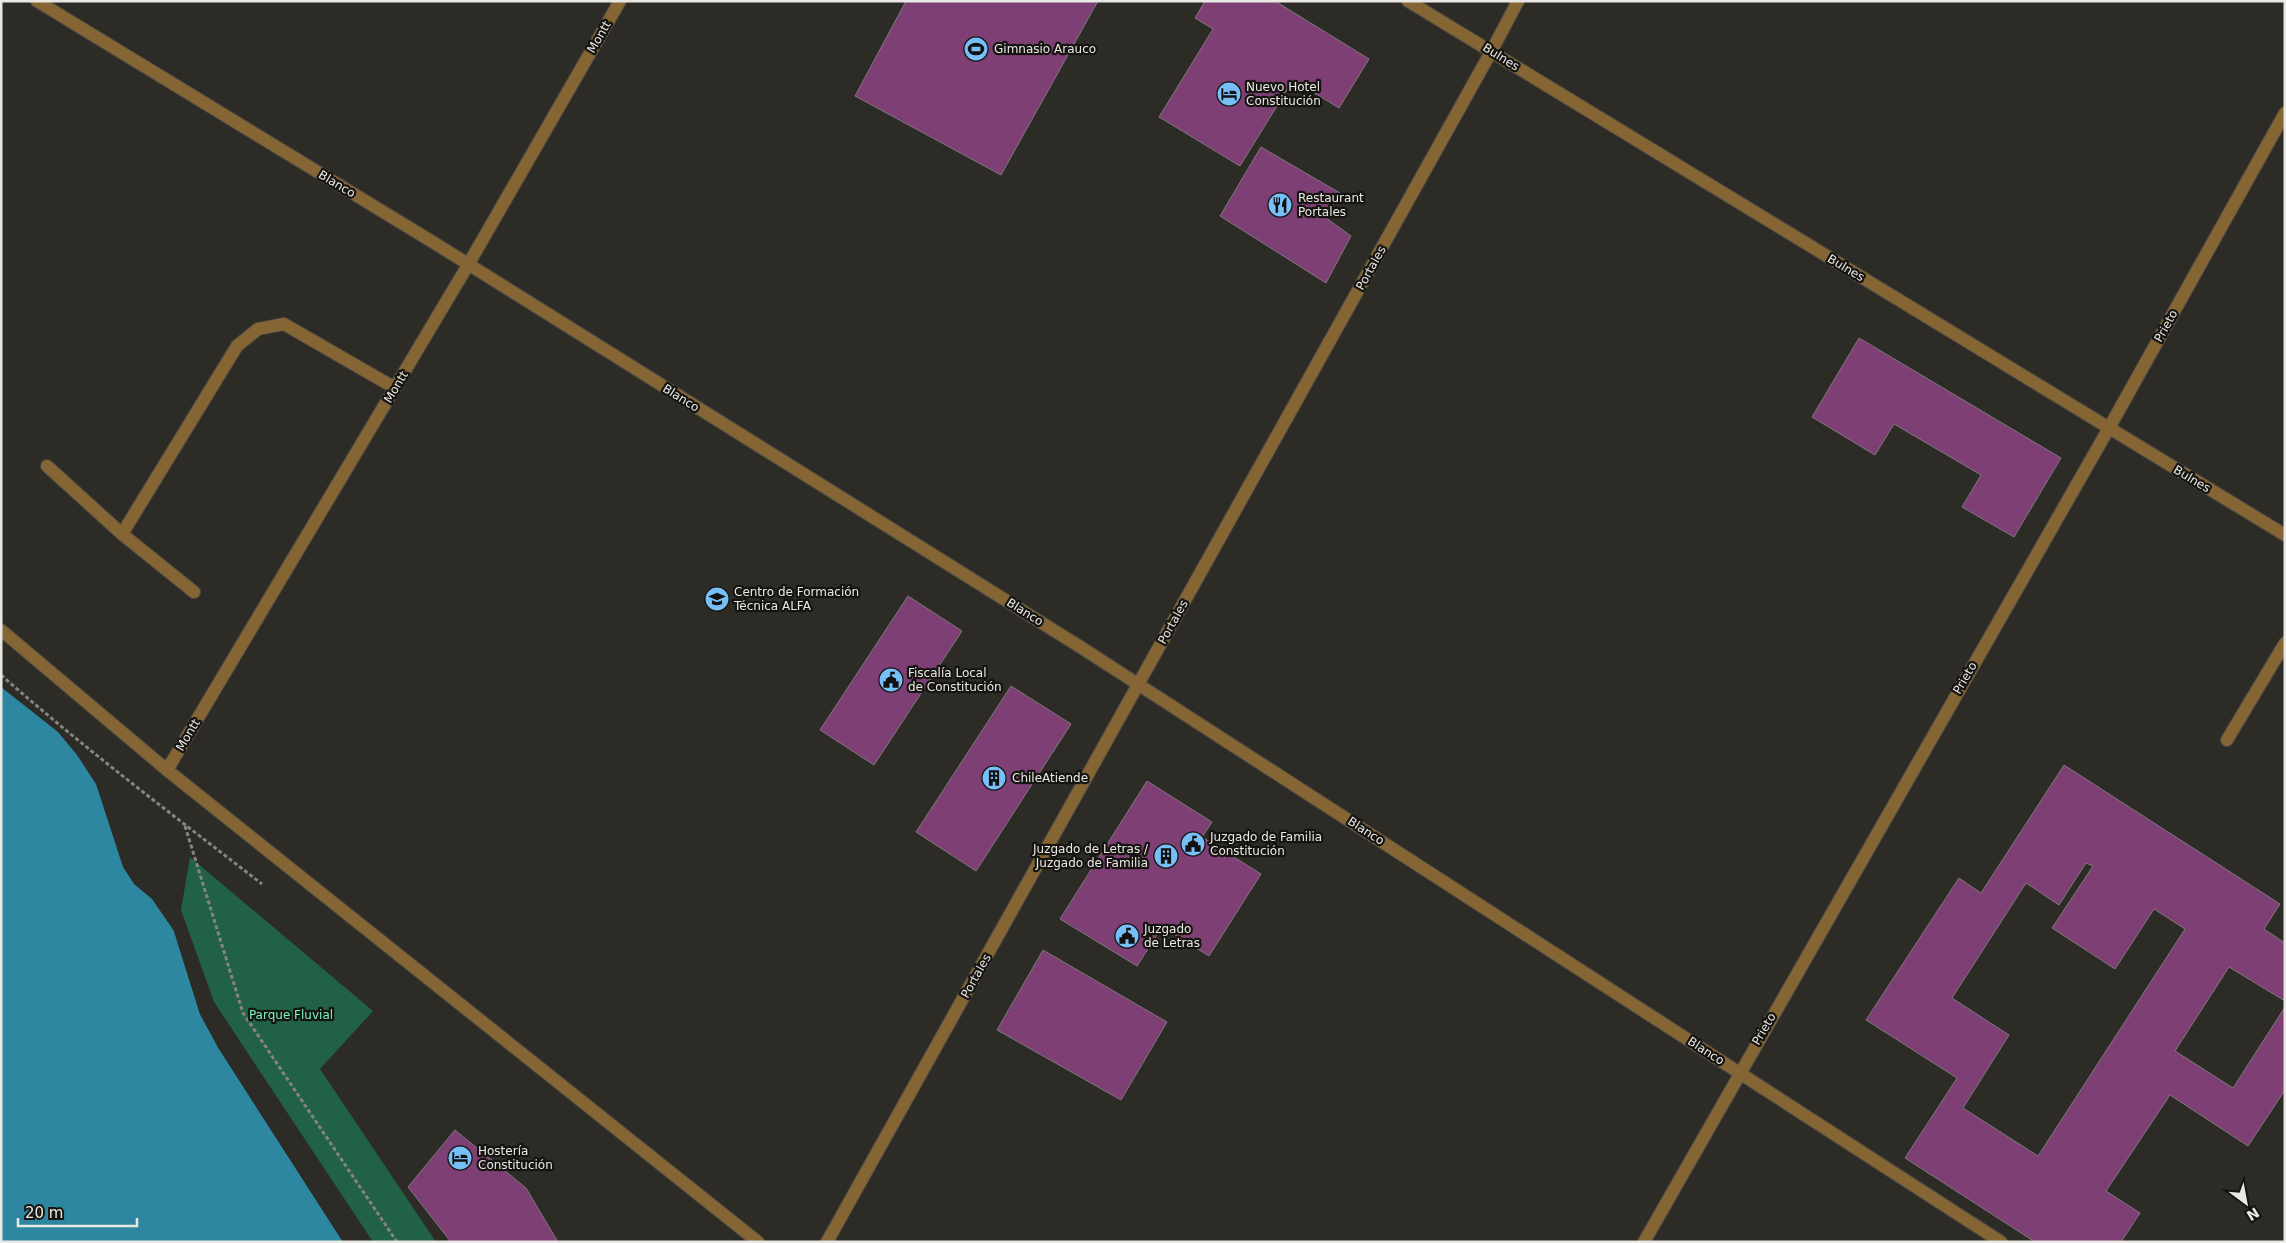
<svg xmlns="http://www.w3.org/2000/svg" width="2286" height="1243" font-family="'DejaVu Sans',sans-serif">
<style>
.green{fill:#216145}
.water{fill:#2d87a1}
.pier{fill:#2d2b25}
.building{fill:#7e3f75;stroke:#7e787d;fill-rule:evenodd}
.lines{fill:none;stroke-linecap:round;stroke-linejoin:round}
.service-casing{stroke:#4b4944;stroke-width:14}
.minor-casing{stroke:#4b4944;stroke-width:14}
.tertiary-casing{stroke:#4b4944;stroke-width:14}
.path{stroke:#86847f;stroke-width:3;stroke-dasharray:4 2.5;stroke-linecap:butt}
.service{stroke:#846533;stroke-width:12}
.minor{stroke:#846533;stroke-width:12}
.tertiary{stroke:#846533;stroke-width:12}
.labels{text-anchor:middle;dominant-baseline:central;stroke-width:4.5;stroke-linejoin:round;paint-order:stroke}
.street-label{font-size:12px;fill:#e9e8e4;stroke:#151411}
.poi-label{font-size:12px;fill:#e9e8e4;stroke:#151411;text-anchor:start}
.park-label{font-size:12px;fill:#77f8bc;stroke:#151411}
</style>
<rect width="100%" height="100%" fill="#2d2b25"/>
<polygon class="green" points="190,857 373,1011 320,1069 436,1242 373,1242 214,1002 181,910"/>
<polygon class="water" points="1,687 58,732 77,755 96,784 123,867 134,884 152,899 174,931 200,1014 219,1049 343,1242 1,1242"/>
<polygon class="pier" points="175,928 203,1014 221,1048 345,1242 343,1242 219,1049 200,1014 174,931"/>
<g class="building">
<polygon points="906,1 1098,1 1001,175 855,96"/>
<polygon points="1205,1 1275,1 1369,59 1339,108 1293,80 1240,166 1159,117 1213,29 1195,18"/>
<polygon points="1261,147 1340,193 1326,218 1351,236 1326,283 1220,216"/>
<polygon points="1859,338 2061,458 2014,537 1962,507 1981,475 1894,424 1875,455 1812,417"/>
<polygon points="908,596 962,631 874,765 820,730"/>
<polygon points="1011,686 1071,724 976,871 916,832"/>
<path d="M2064,765L2280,904L2264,929L2285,943V1001L2229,967L2175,1051L2233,1088L2285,1007V1090L2248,1146L2170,1095L2106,1191L2140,1213L2121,1242H2035L1905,1158L1957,1078L1866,1020L1959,878L1981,893ZM2086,863L2093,866L2052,928L2115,969L2154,909L2185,929L2038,1156L1963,1108L2009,1035L1952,998L2026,883L2059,905Z"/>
<polygon points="1147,781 1212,822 1202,837 1261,874 1209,956 1162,927 1137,966 1060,919"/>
<polygon points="1043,950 1167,1022 1121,1100 997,1030"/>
<polygon points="455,1130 526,1188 558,1242 451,1242 408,1187"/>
</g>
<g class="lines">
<defs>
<g id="service">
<polyline points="47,466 122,534 194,592"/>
<polyline points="122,534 237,346 258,329 284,324 395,388"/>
</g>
<g id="minor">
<polyline points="37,1 436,244 1082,648 2001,1242"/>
<polyline points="1,630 167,770 758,1242"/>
<polyline points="2227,740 2285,643"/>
<polyline points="167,770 468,265 620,1"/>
<polyline points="827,1242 1491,52"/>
<polyline points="1644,1242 2109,428"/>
</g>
<g id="tertiary">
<polyline points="1408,1 2285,535"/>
<polyline points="1491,52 1518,1"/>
<polyline points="2109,428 2285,113"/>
</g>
</defs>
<use href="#service" class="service-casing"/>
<use href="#minor" class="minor-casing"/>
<use href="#tertiary" class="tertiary-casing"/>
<g class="path">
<path d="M1,675C85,749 174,816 262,884"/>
<polyline points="185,826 243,1013 397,1242"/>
</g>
<use href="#service" class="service"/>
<use href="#minor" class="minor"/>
<use href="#tertiary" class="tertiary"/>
</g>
<defs>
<symbol id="stadium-disc" viewBox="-11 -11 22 22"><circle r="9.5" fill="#77bff7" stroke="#151411"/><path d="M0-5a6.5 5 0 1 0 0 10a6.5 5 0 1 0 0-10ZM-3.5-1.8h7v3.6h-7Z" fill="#111"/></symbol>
<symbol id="hotel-disc" viewBox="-11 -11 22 22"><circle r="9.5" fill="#77bff7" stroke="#151411"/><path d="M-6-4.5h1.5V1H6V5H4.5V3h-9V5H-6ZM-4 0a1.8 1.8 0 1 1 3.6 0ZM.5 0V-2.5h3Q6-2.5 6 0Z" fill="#111"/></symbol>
<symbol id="restaurant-disc" viewBox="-11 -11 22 22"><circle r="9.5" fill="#77bff7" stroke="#151411"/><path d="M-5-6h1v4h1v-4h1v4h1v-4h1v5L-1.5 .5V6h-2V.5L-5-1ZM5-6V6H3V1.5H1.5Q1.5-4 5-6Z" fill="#111"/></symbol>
<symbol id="university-disc" viewBox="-11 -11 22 22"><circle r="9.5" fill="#77bff7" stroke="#151411"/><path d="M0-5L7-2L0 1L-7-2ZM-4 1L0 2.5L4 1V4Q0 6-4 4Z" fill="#111"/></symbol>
<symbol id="civic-disc" viewBox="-11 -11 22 22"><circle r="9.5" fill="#77bff7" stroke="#151411"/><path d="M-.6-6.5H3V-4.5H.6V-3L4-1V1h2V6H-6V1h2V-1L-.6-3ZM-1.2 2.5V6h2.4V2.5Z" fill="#111"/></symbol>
<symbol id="building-disc" viewBox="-11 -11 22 22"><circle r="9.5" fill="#77bff7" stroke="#151411"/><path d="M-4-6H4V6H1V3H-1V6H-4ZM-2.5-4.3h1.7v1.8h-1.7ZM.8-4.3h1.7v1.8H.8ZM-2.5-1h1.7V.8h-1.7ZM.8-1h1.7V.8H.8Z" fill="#111"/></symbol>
</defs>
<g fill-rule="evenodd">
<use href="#stadium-disc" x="962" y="35" width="28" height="28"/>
<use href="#hotel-disc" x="1215" y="80" width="28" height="28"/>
<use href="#restaurant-disc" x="1266" y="191" width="28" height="28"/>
<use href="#university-disc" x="703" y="585" width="28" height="28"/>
<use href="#civic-disc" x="877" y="666" width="28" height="28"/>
<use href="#building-disc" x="980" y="764" width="28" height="28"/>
<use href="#civic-disc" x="1179" y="830" width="28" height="28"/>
<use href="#building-disc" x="1152" y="842" width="28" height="28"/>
<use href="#civic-disc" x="1113" y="922" width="28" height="28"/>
<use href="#hotel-disc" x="446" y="1144" width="28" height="28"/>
</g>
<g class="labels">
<g class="street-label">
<text transform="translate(599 37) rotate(-60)">Montt</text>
<text transform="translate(1501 57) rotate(32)">Bulnes</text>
<text transform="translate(337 184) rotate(31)">Blanco</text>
<text transform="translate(1371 268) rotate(-61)">Portales</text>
<text transform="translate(1846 268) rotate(31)">Bulnes</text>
<text transform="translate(2166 326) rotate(-61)">Prieto</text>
<text transform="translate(396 387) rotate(-59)">Montt</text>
<text transform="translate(681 398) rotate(32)">Blanco</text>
<text transform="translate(2192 479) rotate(31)">Bulnes</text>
<text transform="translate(1025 612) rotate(32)">Blanco</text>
<text transform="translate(1173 622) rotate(-61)">Portales</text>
<text transform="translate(1965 678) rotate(-60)">Prieto</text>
<text transform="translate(188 735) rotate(-59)">Montt</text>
<text transform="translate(1366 831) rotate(33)">Blanco</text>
<text transform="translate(976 976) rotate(-61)">Portales</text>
<text transform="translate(1764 1029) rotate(-60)">Prieto</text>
<text transform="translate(1706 1051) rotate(33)">Blanco</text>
</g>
<g class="poi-label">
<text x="994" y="49">Gimnasio Arauco</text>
<text x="1246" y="87">Nuevo Hotel<tspan x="1246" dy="14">Constitución</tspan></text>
<text x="1298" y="198">Restaurant<tspan x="1298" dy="14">Portales</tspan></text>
<text x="734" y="592">Centro de Formación<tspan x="734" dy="14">Técnica ALFA</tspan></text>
<text x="908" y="673">Fiscalía Local<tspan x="908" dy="14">de Constitución</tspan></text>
<text x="1012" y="778">ChileAtiende</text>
<text x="1210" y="837">Juzgado de Familia<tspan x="1210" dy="14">Constitución</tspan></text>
<text x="1148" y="849" text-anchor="end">Juzgado de Letras /<tspan x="1148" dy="14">Juzgado de Familia</tspan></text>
<text x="1144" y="929">Juzgado<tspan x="1144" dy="14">de Letras</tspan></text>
<text x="478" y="1151">Hostería<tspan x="478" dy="14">Constitución</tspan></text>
</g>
<g class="park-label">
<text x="291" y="1015">Parque Fluvial</text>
</g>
</g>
<rect width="2286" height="1243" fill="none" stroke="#e9e8e4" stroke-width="5"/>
<g transform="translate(2246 1203) rotate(148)" stroke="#151411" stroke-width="4" paint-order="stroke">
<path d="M0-4L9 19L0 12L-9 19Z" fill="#e9e8e4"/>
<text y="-8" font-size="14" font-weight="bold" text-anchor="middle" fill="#e9e8e4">N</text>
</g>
<path d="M18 1218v8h119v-8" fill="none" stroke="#e9e8e4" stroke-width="2.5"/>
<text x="25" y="1218" font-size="15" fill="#e9e8e4" stroke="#151411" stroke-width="4" paint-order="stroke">20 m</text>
</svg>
